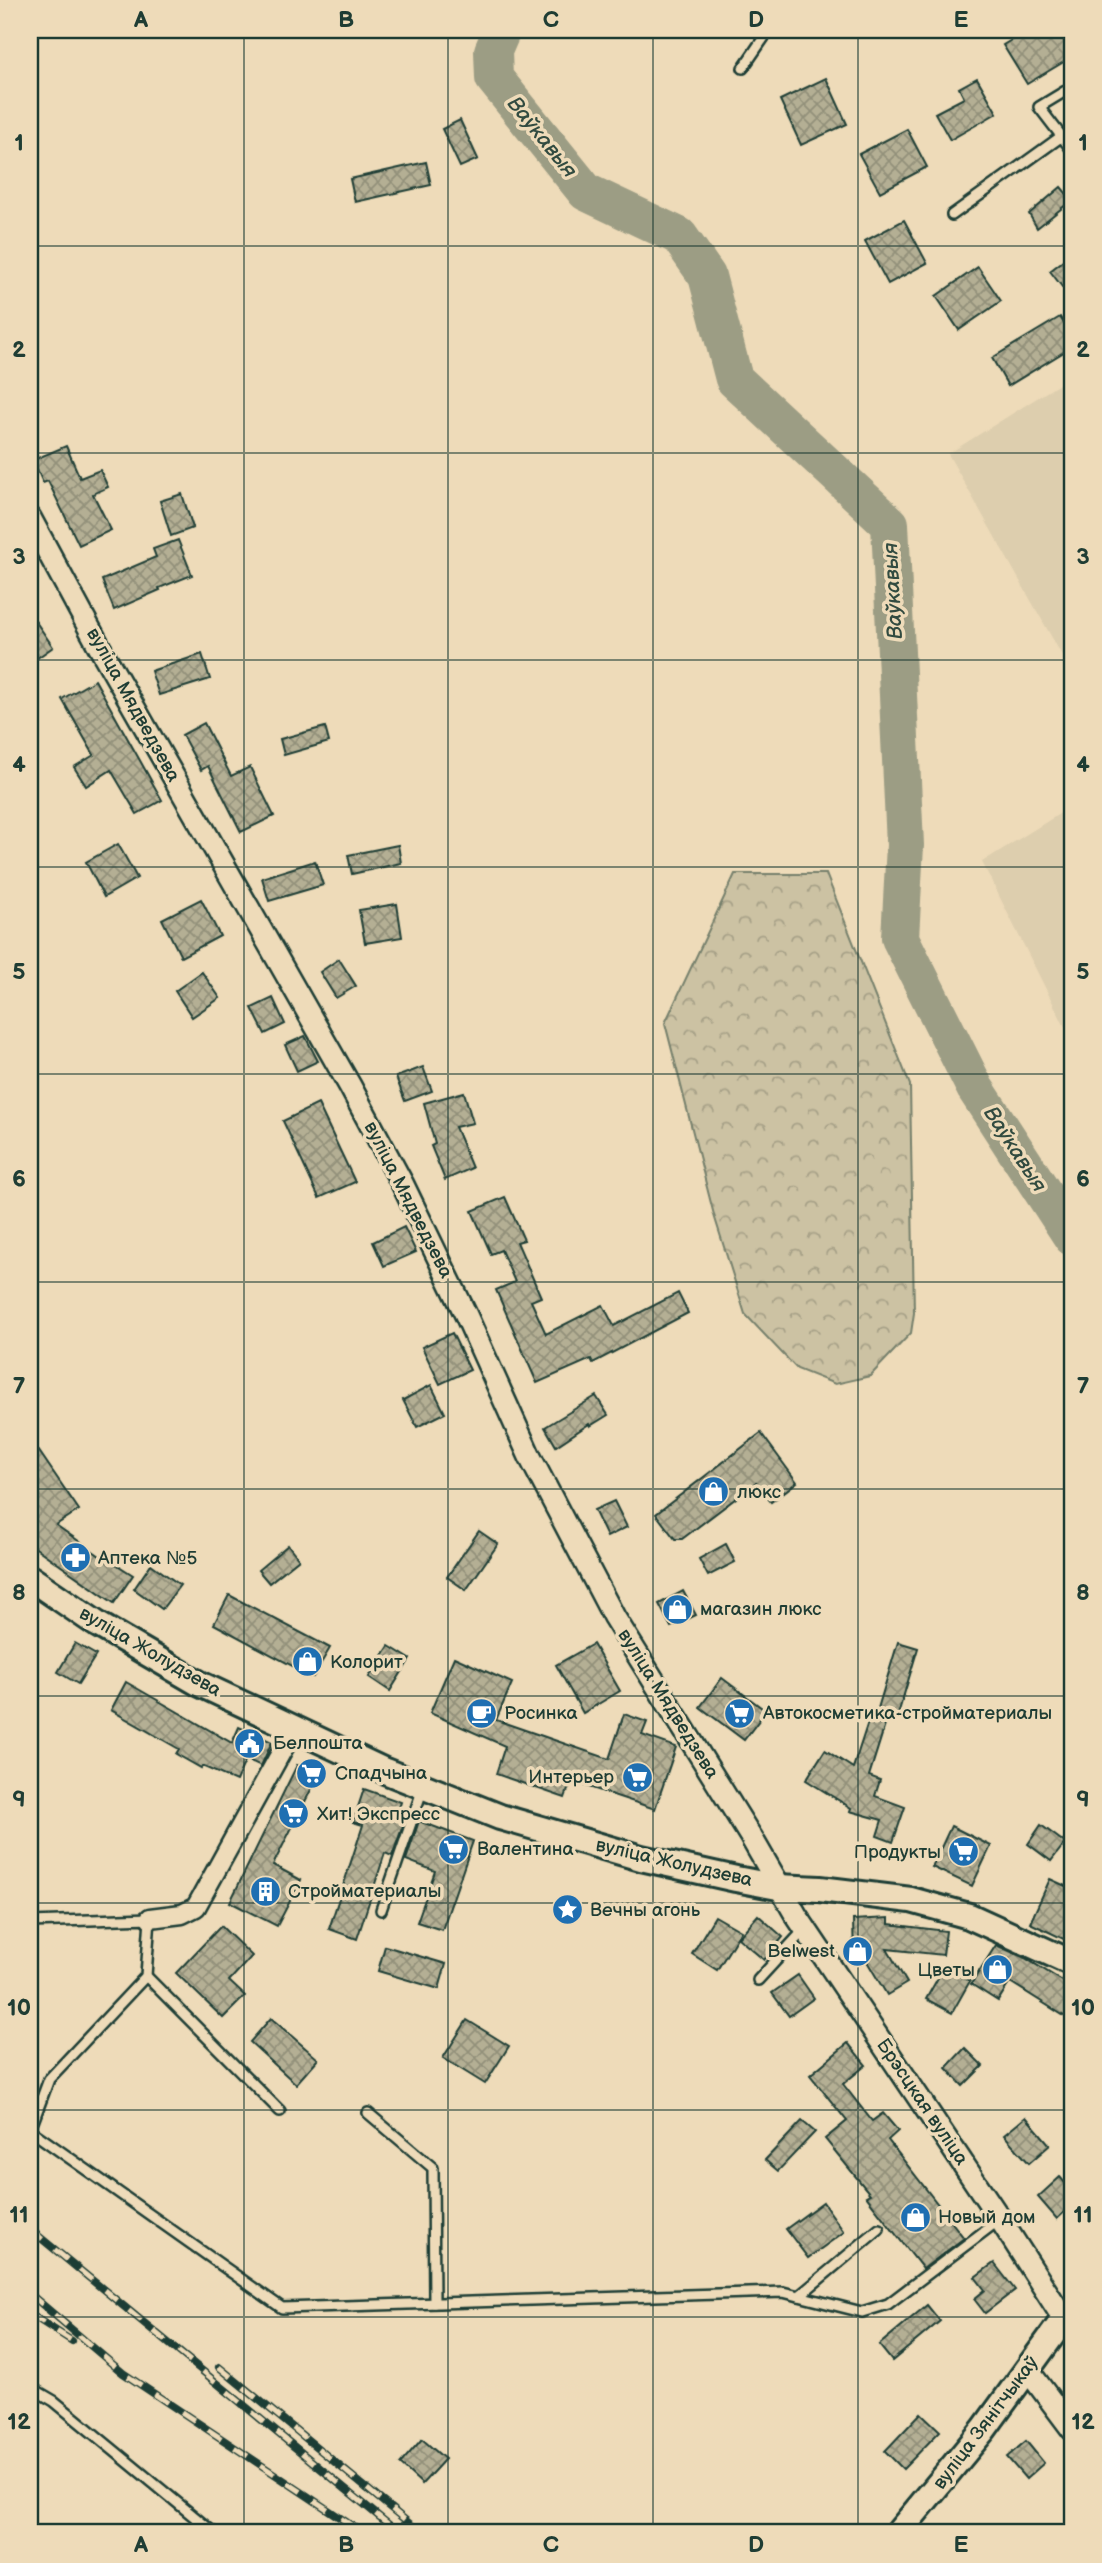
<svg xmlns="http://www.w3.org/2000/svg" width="1102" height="2563" font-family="'Balsamiq Sans',sans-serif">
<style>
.built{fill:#ddceae}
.forest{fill:url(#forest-crowns);stroke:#76806c;stroke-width:2}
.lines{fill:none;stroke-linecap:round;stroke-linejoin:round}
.river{stroke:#9c9d84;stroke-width:38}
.building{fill:url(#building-cross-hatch);stroke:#1f3d34;stroke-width:2}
.service-casing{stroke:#1f3d34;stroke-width:14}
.minor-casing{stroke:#1f3d34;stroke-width:23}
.tertiary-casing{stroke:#1f3d34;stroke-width:26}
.secondary-casing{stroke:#1f3d34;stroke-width:30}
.service{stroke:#eedbb9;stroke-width:9}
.minor{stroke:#eedbb9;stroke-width:18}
.tertiary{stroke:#eedbb9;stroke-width:21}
.secondary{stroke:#eedbb9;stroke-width:24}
.rail-casing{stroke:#1f3d34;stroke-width:8}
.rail{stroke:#eedbb9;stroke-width:5;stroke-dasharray:16;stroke-linecap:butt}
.grid{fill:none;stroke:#1f3d34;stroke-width:2;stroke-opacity:0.55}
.labels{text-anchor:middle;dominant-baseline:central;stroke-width:7;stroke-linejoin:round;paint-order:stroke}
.street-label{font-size:19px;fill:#1f3d34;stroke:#eedbb9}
.poi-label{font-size:19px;fill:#1f3d34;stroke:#eedbb9;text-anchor:start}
.water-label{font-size:21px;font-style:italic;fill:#324b40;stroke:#eedbb9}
.neatline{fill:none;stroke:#1f3d34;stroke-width:2.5}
.grid-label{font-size:23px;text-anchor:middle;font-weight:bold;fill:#1f3d34}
</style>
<defs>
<pattern id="forest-crowns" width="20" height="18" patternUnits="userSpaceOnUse" patternTransform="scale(1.75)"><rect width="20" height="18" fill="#ccc2a3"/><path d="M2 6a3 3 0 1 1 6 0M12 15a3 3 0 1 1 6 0" fill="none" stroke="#a59f86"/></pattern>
<pattern id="building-cross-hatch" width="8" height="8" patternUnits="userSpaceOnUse" patternTransform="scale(1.75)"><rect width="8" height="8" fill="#b4af94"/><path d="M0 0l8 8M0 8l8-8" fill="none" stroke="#92907a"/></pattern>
</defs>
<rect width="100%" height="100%" fill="#eedbb9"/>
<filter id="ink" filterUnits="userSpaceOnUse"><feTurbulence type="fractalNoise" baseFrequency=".0143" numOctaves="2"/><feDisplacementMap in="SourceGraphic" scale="14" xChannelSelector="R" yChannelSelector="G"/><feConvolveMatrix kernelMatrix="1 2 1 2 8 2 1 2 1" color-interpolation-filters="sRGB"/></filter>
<g filter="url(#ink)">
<g class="built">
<polygon points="1072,376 1072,673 948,454"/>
<polygon points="1072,806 1072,1041 982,862"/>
</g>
<polygon class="forest" points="735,874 826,874 910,1085 914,1313 911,1333 870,1376 835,1384 797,1369 745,1314 714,1215 665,1023"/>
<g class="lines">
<polyline class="river" points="502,30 493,51 494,78 586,192 679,236 707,276 734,379 890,524 905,845 900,938 975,1088 1072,1237"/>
</g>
<g class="building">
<polygon points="1028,30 1072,30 1072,57 1027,84 1003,45"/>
<polygon points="826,78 847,124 801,145 780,100"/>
<polygon points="977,78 997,113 950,140 935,113 964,98 959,88"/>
<polygon points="460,120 478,159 460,167 442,129"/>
<polygon points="907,129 927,167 880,192 859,154"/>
<polygon points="426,162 431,185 355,202 350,179"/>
<polygon points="1061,187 1072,200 1037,228 1029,214"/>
<polygon points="904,220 927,263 888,284 865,241"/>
<polygon points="1072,254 1072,300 1050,271"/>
<polygon points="978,267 1001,301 959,330 936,296"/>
<polygon points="1060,317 1072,337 1072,347 1008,386 992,358"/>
<polygon points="66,446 80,478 100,470 108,487 93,494 111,530 79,545 48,481 43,483 33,460"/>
<polygon points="182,494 193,528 171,536 160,501"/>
<polygon points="178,540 192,575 159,588 160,590 114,610 102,580 156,557 153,549"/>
<polygon points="30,613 53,647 30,663"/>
<polygon points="202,654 210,679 159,695 151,671"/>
<polygon points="95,680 162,800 137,814 111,770 86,786 74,767 94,755 62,699"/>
<polygon points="204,723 231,776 250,767 274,816 241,832 208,766 201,770 182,735"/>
<polygon points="325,727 329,742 284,755 280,739"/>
<polygon points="118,844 137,878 104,897 86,862"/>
<polygon points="398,845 401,863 352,874 348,855"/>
<polygon points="315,861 323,885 269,901 262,878"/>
<polygon points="201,899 220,936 181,957 162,919"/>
<polygon points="397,904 402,937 365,943 359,910"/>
<polygon points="339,959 356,986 336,998 320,972"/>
<polygon points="202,972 220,998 192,1017 175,991"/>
<polygon points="273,998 285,1024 265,1034 252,1008"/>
<polygon points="305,1036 318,1061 297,1071 285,1045"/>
<polygon points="423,1067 432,1091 405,1101 396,1077"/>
<polygon points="464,1092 473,1123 455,1127 472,1168 445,1180 431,1146 435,1144 424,1103"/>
<polygon points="318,1104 355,1182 319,1198 283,1121"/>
<polygon points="505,1197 524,1240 517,1242 541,1297 531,1301 546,1334 603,1305 614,1326 678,1293 688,1313 593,1363 591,1359 537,1383 496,1290 515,1282 501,1250 491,1254 472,1211"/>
<polygon points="404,1227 416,1252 384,1266 373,1242"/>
<polygon points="452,1333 470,1370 440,1384 422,1347"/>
<polygon points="431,1385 445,1413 417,1427 403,1400"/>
<polygon points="596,1396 608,1415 590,1426 589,1424 556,1446 545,1427"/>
<polygon points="761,1433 797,1482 771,1502 756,1483 682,1539 675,1539 656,1514"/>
<polygon points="30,1438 79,1510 56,1525 110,1563 111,1561 133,1575 114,1603 30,1544"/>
<polygon points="614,1501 627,1527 607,1537 594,1510"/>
<polygon points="479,1531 498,1544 466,1590 447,1577"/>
<polygon points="726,1544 735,1562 708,1576 699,1559"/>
<polygon points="288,1545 299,1559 269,1583 258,1570"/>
<polygon points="151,1564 180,1585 162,1609 134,1589"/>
<polygon points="683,1591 696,1615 671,1627 659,1604"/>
<polygon points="229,1595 330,1648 313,1677 214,1624"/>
<polygon points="898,1642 918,1648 896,1721 876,1715"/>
<polygon points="75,1643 96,1655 78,1684 58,1672"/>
<polygon points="593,1644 620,1691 583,1713 556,1665"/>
<polygon points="389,1646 410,1659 390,1691 369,1677"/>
<polygon points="454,1657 512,1683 496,1720 609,1759 624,1714 647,1722 642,1735 676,1747 655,1809 571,1781 565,1798 496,1774 505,1746 430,1713"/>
<polygon points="722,1678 766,1711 744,1740 700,1707"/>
<polygon points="126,1682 232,1743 239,1727 272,1742 261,1766 246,1759 236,1781 202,1766 201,1768 176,1754 179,1749 111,1710"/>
<polygon points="869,1719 885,1725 869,1776 880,1780 875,1796 905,1807 893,1842 877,1836 882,1820 850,1811 851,1808 806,1780 825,1750 853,1768"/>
<polygon points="297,1765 318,1776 273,1865 301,1880 277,1926 230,1902"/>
<polygon points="364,1789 401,1802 397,1814 406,1817 392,1856 385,1853 357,1939 329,1929 363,1825 353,1822"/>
<polygon points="419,1821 473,1841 442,1930 417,1922 435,1871 406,1860"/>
<polygon points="1041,1825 1065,1843 1051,1861 1028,1844"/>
<polygon points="951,1826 991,1846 972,1886 932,1867"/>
<polygon points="1050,1879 1072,1889 1072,1943 1030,1923"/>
<polygon points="758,1915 783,1937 764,1960 738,1938"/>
<polygon points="715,1916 741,1931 717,1970 692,1954"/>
<polygon points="889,1918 889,1924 946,1931 943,1955 887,1949 907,1983 887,1995 865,1958 854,1958 853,1920"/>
<polygon points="221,1926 252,1956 229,1981 245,1996 223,2018 176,1973"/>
<polygon points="996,1945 1025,1958 1072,1987 1072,2021 1010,1982 998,2001 971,1984"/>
<polygon points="385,1946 446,1964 439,1989 378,1971"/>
<polygon points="944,1967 970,1981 952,2013 926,1999"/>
<polygon points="798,1975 814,1998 789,2016 772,1993"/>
<polygon points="271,2018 318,2059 296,2084 250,2042"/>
<polygon points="467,2020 509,2046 485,2084 443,2058"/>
<polygon points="848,2043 866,2065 843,2084 872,2121 883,2113 898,2131 888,2140 964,2238 923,2269 866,2196 870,2194 825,2139 847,2121 810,2075"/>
<polygon points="965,2048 983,2066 963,2086 946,2068"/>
<polygon points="1026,2117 1050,2145 1029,2163 1004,2135"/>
<polygon points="802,2121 815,2132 778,2171 765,2160"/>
<polygon points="1060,2177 1072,2191 1072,2205 1057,2219 1038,2197"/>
<polygon points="823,2202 844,2232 808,2258 786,2229"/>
<polygon points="994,2263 1015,2290 985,2313 974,2299 985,2290 975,2277"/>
<polygon points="927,2305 940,2321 892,2361 879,2345"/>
<polygon points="921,2413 940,2431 903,2469 885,2451"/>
<polygon points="422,2439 445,2459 422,2484 400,2464"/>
<polygon points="1026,2441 1044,2463 1026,2479 1007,2457"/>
</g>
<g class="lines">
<defs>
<g id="service">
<polyline points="743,68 769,30"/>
<polyline points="1072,87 1039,107 1072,150"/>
<polyline points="952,215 1062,136"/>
<polyline points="381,1910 423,1788"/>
<polyline points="30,1922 150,1918 146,1976 49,2079 30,2130 282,2308 783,2292 862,2312 888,2304 999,2220"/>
<polyline points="146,1976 280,2111"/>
<polyline points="758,1980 805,1929"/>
<polyline points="368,2113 433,2168 434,2303"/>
<polyline points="799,2296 879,2229"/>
<polyline points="30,2387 54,2401 214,2533"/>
</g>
<polyline id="minor" points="150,1918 182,1914 196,1907 294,1729"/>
<g id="tertiary">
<polyline points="30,518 100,648 350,1086 403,1185 466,1315 530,1457 614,1617 751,1837 796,1915 1000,2219 1064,2319"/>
<polyline points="1027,2369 1072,2429"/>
</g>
<g id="secondary">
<polyline points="30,1578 97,1624 200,1684 385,1771 500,1817 641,1858 736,1879 778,1887 820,1889 911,1900 969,1916 1072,1963"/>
<polyline points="898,2533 984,2429 1064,2319 1072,2312"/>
</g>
</defs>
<use href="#service" class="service-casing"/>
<use href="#minor" class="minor-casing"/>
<use href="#tertiary" class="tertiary-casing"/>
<use href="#secondary" class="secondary-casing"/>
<use href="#service" class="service"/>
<use href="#minor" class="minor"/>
<use href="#tertiary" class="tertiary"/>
<use href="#secondary" class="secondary"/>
<defs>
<g id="rail">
<polyline points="30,2229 399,2533"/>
<polyline points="30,2294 123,2373 363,2533"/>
<polyline points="30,2314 72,2341"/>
<polyline points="219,2367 421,2533"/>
</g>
</defs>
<use href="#rail" class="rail-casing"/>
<use href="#rail" class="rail"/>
</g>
</g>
<path class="grid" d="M244,30V2533M448,30V2533M653,30V2533M858,30V2533M30,246H1072M30,453H1072M30,660H1072M30,867H1072M30,1074H1072M30,1282H1072M30,1489H1072M30,1696H1072M30,1903H1072M30,2110H1072M30,2317H1072"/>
<defs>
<symbol id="shop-disc" viewBox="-11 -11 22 22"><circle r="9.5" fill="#1f6fb2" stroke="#eedbb9"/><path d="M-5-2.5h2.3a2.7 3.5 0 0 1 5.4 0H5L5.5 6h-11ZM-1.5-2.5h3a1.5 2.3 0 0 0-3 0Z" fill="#fff"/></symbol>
<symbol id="pharmacy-disc" viewBox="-11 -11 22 22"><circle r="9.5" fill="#1f6fb2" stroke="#eedbb9"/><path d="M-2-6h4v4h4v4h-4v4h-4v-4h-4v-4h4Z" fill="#fff"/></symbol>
<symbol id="cafe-disc" viewBox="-11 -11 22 22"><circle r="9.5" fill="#1f6fb2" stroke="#eedbb9"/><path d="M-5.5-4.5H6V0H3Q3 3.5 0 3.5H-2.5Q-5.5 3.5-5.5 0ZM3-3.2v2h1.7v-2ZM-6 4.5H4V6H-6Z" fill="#fff"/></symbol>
<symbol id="supermarket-disc" viewBox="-11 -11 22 22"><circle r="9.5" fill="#1f6fb2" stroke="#eedbb9"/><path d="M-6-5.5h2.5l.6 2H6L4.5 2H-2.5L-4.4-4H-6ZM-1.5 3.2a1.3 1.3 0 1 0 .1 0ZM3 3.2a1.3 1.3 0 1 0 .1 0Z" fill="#fff"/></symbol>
<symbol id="civic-disc" viewBox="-11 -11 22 22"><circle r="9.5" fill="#1f6fb2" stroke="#eedbb9"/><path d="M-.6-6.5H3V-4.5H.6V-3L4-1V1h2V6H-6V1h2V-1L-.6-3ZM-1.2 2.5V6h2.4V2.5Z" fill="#fff"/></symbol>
<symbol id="building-disc" viewBox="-11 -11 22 22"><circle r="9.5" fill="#1f6fb2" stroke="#eedbb9"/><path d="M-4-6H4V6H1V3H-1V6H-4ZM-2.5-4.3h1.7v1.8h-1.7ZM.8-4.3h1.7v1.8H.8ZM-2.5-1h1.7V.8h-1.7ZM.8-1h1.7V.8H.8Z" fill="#fff"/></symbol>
<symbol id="sight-disc" viewBox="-11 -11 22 22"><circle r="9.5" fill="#1f6fb2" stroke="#eedbb9"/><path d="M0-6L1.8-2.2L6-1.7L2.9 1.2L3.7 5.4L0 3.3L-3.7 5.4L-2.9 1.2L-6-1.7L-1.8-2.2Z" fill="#fff"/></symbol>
</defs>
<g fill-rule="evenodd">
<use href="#shop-disc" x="696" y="1474" width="35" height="35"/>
<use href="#pharmacy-disc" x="58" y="1540" width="35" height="35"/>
<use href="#shop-disc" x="660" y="1592" width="35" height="35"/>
<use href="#shop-disc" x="290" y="1644" width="35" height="35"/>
<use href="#cafe-disc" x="464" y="1696" width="35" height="35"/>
<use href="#supermarket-disc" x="722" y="1696" width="35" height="35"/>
<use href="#civic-disc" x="232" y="1726" width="35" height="35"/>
<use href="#supermarket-disc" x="294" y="1756" width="35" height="35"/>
<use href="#supermarket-disc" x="620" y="1760" width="35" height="35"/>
<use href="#supermarket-disc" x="276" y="1796" width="35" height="35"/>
<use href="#supermarket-disc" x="436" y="1832" width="35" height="35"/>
<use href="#supermarket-disc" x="946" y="1834" width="35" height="35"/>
<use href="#building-disc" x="248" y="1874" width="35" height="35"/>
<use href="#sight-disc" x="550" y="1892" width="35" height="35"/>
<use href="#shop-disc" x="840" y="1934" width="35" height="35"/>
<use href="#shop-disc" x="980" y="1952" width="35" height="35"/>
<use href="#shop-disc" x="898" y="2200" width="35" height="35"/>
</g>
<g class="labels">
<g class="street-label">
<text transform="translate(133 705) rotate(61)">вуліца Мядведзева</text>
<text transform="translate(408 1200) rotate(63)">вуліца Мядведзева</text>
<text transform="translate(150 1652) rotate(30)">вуліца Жолудзева</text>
<text transform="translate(668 1704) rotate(58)">вуліца Мядведзева</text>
<text transform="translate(674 1863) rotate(13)">вуліца Жолудзева</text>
<text transform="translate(922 2102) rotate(56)">Брэсцкая вуліца</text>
<text transform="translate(986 2423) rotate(-53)">вуліца Зянітчыкаў</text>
</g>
<g class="poi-label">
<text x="737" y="1492">люкс</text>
<text x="98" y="1558">Аптека №5</text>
<text x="700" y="1609">магазин люкс</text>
<text x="330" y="1662">Колорит</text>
<text x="504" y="1713">Росинка</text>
<text x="763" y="1713">Автокосметика-стройматериалы</text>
<text x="273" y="1743">Белпошта</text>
<text x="335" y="1773">Спадчына</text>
<text x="614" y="1777" text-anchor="end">Интерьер</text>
<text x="317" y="1814">Хит! Экспресс</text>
<text x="477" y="1849">Валентина</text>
<text x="941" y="1852" text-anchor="end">Продукты</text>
<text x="288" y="1891">Стройматериалы</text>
<text x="590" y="1910">Вечны агонь</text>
<text x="835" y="1951" text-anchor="end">Belwest</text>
<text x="975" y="1970" text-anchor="end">Цветы</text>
<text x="938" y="2217">Новый дом</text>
</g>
<g class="water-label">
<text transform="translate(542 137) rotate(51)">Ваўкавыя</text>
<text transform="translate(893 591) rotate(-93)">Ваўкавыя</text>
<text transform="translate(1015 1149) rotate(57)">Ваўкавыя</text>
</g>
</g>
<rect width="1102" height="2563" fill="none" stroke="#eedbb9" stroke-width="77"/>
<rect x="38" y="38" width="1026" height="2486" class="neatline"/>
<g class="grid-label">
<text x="141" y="27">A</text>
<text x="346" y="27">B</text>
<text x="551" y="27">C</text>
<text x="756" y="27">D</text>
<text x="961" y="27">E</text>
<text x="19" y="150">1</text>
<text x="1083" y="150">1</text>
<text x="19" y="357">2</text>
<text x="1083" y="357">2</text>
<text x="19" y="564">3</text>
<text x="1083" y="564">3</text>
<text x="19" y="772">4</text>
<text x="1083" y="772">4</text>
<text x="19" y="979">5</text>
<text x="1083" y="979">5</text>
<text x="19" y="1186">6</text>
<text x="1083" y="1186">6</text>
<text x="19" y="1393">7</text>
<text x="1083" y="1393">7</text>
<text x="19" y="1600">8</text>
<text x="1083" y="1600">8</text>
<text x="19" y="1807">9</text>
<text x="1083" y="1807">9</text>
<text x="19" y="2015">10</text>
<text x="1083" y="2015">10</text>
<text x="19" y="2222">11</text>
<text x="1083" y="2222">11</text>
<text x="19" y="2429">12</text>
<text x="1083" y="2429">12</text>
<text x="141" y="2552">A</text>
<text x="346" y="2552">B</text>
<text x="551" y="2552">C</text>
<text x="756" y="2552">D</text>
<text x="961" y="2552">E</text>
</g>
</svg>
